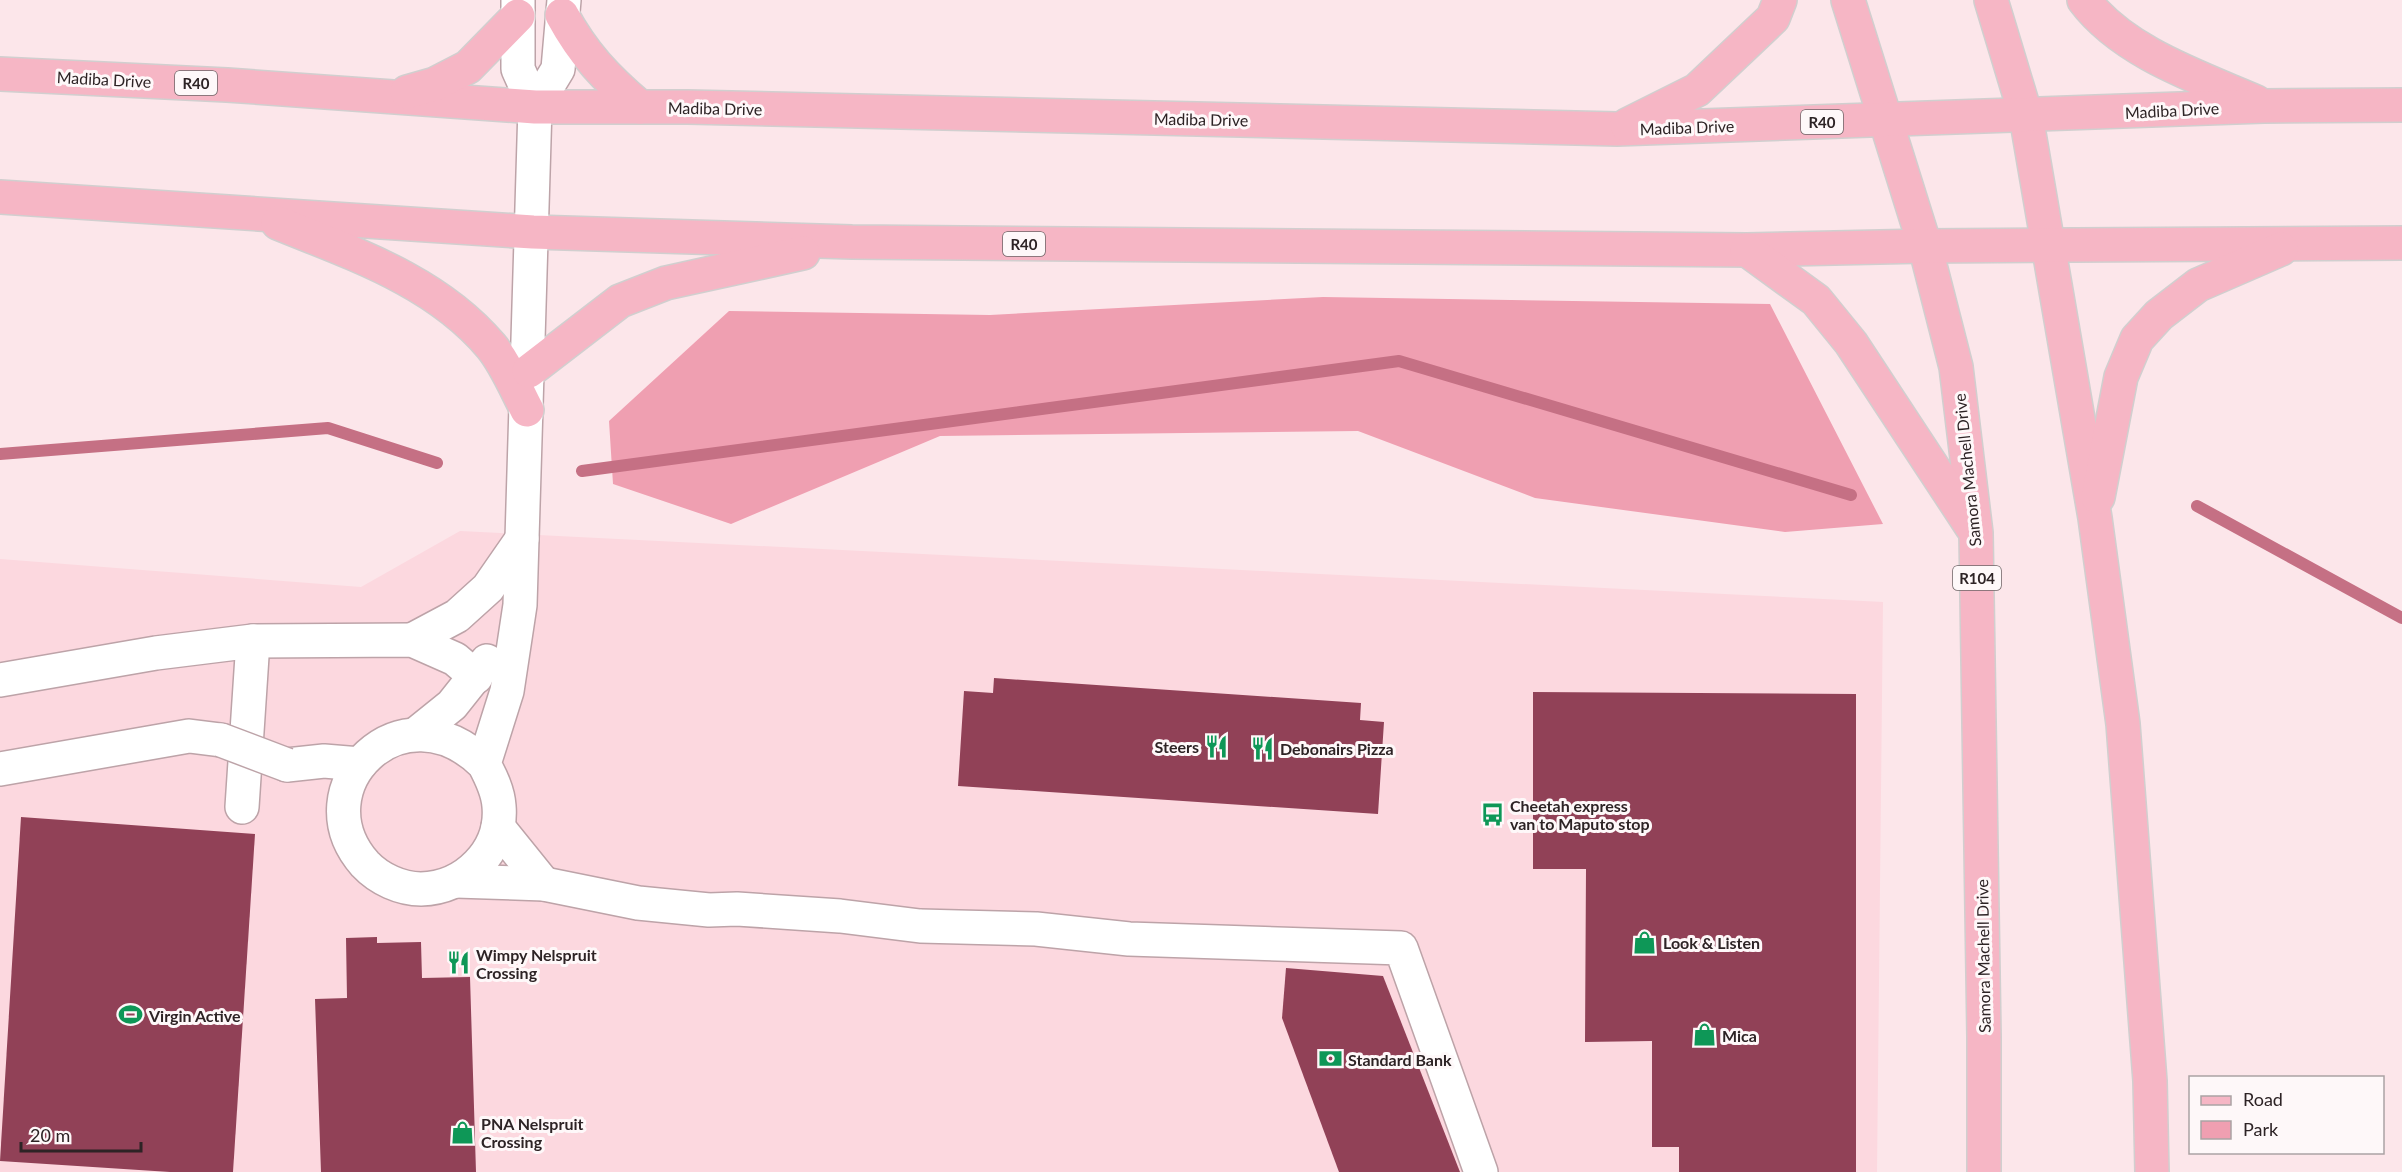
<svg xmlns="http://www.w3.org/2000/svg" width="2402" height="1172" font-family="Lato,sans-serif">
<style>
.built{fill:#fcd8df}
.green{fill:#ef9fb1}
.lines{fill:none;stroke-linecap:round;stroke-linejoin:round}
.stream{stroke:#c57084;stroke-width:12}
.building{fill:#914157}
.minor-casing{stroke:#bda3a8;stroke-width:36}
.major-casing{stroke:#d1cfcf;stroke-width:36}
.minor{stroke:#fff;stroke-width:33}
.major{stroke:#f6b6c5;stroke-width:33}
.minor-bridge-casing{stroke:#bda3a8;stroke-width:36;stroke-linecap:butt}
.minor-bridge{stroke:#fff;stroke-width:33}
.labels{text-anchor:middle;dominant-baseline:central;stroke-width:6;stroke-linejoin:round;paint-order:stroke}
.shield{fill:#fef8f9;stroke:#6c6365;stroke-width:1.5}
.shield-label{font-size:15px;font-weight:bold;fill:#2d2325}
.street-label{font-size:16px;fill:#2d2325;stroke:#fef8f9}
.poi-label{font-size:16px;font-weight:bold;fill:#2d2325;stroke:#fef8f9;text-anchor:start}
</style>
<rect width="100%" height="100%" fill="#fce6ea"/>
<polygon class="built" points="460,531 1883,602 1877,1172 0,1172 0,559 361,587"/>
<polygon class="green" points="1323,297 1770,304 1883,524 1785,532 1535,498 1358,431 940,436 731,524 613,484 609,421 729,311 990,315"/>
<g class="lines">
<g class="stream">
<polyline points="0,454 328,428 437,463"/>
<polyline points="582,471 1399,361 1851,495"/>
<polyline points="2197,506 2402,618"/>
</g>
</g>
<g class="building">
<polygon points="994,678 1361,703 1360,720 1384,722 1378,814 958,786 964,691 993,693"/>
<polygon points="1533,692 1856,694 1856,1172 1679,1172 1679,1147 1652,1147 1652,1041 1585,1042 1586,869 1533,869"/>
<polygon points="21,817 255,834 233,1172 170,1172 0,1161"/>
<polygon points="377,937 377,943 421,942 422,978 470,977 476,1172 321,1172 315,999 347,998 346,938"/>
<polygon points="1286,968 1383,976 1460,1172 1339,1172 1282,1018"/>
</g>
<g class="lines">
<defs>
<g id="minor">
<polyline points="535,107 558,69 564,0"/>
<polyline points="412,640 457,616 488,588 522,539"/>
<polyline points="0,680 156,653 253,641 412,640 455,659 476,677"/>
<polyline points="416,734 452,705 487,661"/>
<path d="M484,764C402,683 298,788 365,864C379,879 401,889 421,889C465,888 503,851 499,806C498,791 491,777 484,764L507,691L520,605L535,107L518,69V0"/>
<polyline points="287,765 324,761 360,764"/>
<polyline points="0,769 189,736 221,740"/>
<polyline points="242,807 253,641"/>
<polyline points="498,827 544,884"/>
<polyline points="456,881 544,884 638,903 709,910 737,909 840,916 920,926 1036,929 1129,939 1401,948 1481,1172"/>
</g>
<g id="major">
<polyline points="1848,0 1925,246 1956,367 1976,533 1984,1037 1984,1172"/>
<polyline points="1991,0 2026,116 2095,518 2123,724 2150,1081 2152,1172"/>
<path d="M2084,0C2123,52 2198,77 2256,102"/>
<path d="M562,15C583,54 606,78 640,107"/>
<polyline points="0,74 227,85 535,107 688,107 1617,129 2264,106 2402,105"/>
<polyline points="407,92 435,84 468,67 518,16"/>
<polyline points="1627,125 1697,90 1773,18 1780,0"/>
<polyline points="0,197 533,232 852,242 1747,250 1925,246 2402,243"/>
<path d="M278,223C354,254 436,281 491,346C506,364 516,389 527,410"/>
<polyline points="1747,250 1816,300 1851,343 1972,527"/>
<polyline points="529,371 620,301 666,283 803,253"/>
<polyline points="2098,497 2121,377 2137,339 2159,315 2198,285 2281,249"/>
</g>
</defs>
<use href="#minor" class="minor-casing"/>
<use href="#major" class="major-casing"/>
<use href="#minor" class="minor"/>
<use href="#major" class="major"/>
<defs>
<polyline id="minor-bridge" points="221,740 287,765"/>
</defs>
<use href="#minor-bridge" class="minor-bridge-casing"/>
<use href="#minor-bridge" class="minor-bridge"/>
</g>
<defs>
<symbol id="restaurant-bare" viewBox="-9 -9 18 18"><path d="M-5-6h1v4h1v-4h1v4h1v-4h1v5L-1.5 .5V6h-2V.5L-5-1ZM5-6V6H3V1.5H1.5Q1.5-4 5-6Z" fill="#0e9757" stroke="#fef8f9" stroke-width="2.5" paint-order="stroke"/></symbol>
<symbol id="bus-bare" viewBox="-9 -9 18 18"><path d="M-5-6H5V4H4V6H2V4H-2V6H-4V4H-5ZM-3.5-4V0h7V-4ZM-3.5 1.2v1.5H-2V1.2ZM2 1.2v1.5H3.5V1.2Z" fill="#0e9757" stroke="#fef8f9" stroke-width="2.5" paint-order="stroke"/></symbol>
<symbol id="shop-bare" viewBox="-9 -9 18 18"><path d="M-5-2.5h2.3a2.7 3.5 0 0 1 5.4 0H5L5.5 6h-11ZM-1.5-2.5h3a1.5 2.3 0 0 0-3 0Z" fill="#0e9757" stroke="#fef8f9" stroke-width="2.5" paint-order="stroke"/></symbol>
<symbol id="stadium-bare" viewBox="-9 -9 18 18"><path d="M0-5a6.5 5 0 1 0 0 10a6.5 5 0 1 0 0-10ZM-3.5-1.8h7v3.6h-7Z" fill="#0e9757" stroke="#fef8f9" stroke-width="2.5" paint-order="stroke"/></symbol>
<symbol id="bank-bare" viewBox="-9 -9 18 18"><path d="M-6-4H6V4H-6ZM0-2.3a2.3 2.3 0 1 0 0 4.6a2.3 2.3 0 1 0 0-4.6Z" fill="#0e9757" stroke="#fef8f9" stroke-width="2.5" paint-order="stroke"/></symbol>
</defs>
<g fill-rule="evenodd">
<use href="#restaurant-bare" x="1200" y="730" width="33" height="33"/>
<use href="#restaurant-bare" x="1246" y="732" width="33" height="33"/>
<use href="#bus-bare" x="1476" y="798" width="33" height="33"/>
<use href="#shop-bare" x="1628" y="926" width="33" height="33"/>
<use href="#restaurant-bare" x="442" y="946" width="33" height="33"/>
<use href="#stadium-bare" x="114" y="998" width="33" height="33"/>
<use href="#shop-bare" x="1688" y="1018" width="33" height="33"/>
<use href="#bank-bare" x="1314" y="1042" width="33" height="33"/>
<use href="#shop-bare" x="446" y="1116" width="33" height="33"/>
</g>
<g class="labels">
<g class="shield">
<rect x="175" y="71" width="42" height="24" rx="4.5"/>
<rect x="1801" y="110" width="42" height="24" rx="4.5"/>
<rect x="1003" y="232" width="42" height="24" rx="4.5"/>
<rect x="1953" y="566" width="48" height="24" rx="4.5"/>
</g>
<g class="shield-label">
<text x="196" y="83">R40</text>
<text x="1822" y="122">R40</text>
<text x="1024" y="244">R40</text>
<text x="1977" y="578">R104</text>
</g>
<g class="street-label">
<text transform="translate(104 79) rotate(3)">Madiba Drive</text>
<text transform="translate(715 108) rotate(1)">Madiba Drive</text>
<text transform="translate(2172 110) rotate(-3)">Madiba Drive</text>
<text transform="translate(1201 119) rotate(1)">Madiba Drive</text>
<text transform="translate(1687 127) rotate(-2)">Madiba Drive</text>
<text transform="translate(1967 470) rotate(-96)">Samora Machell Drive</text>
<text transform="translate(1983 956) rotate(-91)">Samora Machell Drive</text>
</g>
<g class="poi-label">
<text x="1199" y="746" text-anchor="end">Steers</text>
<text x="1280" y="748">Debonairs Pizza</text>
<text x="1510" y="805">Cheetah express<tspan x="1510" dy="18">van to Maputo stop</tspan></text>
<text x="1663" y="942">Look &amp; Listen</text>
<text x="476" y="954">Wimpy Nelspruit<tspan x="476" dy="18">Crossing</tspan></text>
<text x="149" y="1015">Virgin Active</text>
<text x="1722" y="1035">Mica</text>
<text x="1348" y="1059">Standard Bank</text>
<text x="481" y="1123">PNA Nelspruit<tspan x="481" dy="18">Crossing</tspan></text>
</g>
</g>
<rect x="2189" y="1076" width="195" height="78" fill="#fef8f9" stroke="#aaa3a4" stroke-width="1.5"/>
<rect x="2201" y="1096" width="30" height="9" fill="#f6b6c5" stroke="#aaa3a4" stroke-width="1.5"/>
<text x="2243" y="1106" font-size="18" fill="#2d2325">Road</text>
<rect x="2201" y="1121" width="30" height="18" fill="#ef9fb1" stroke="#aaa3a4" stroke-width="1.5"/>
<text x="2243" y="1136" font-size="18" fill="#2d2325">Park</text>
<path d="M21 1142v9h120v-9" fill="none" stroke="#2d2325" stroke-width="3"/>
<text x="30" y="1142" font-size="18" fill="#2d2325" stroke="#fef8f9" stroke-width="4.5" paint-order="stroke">20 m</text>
</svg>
